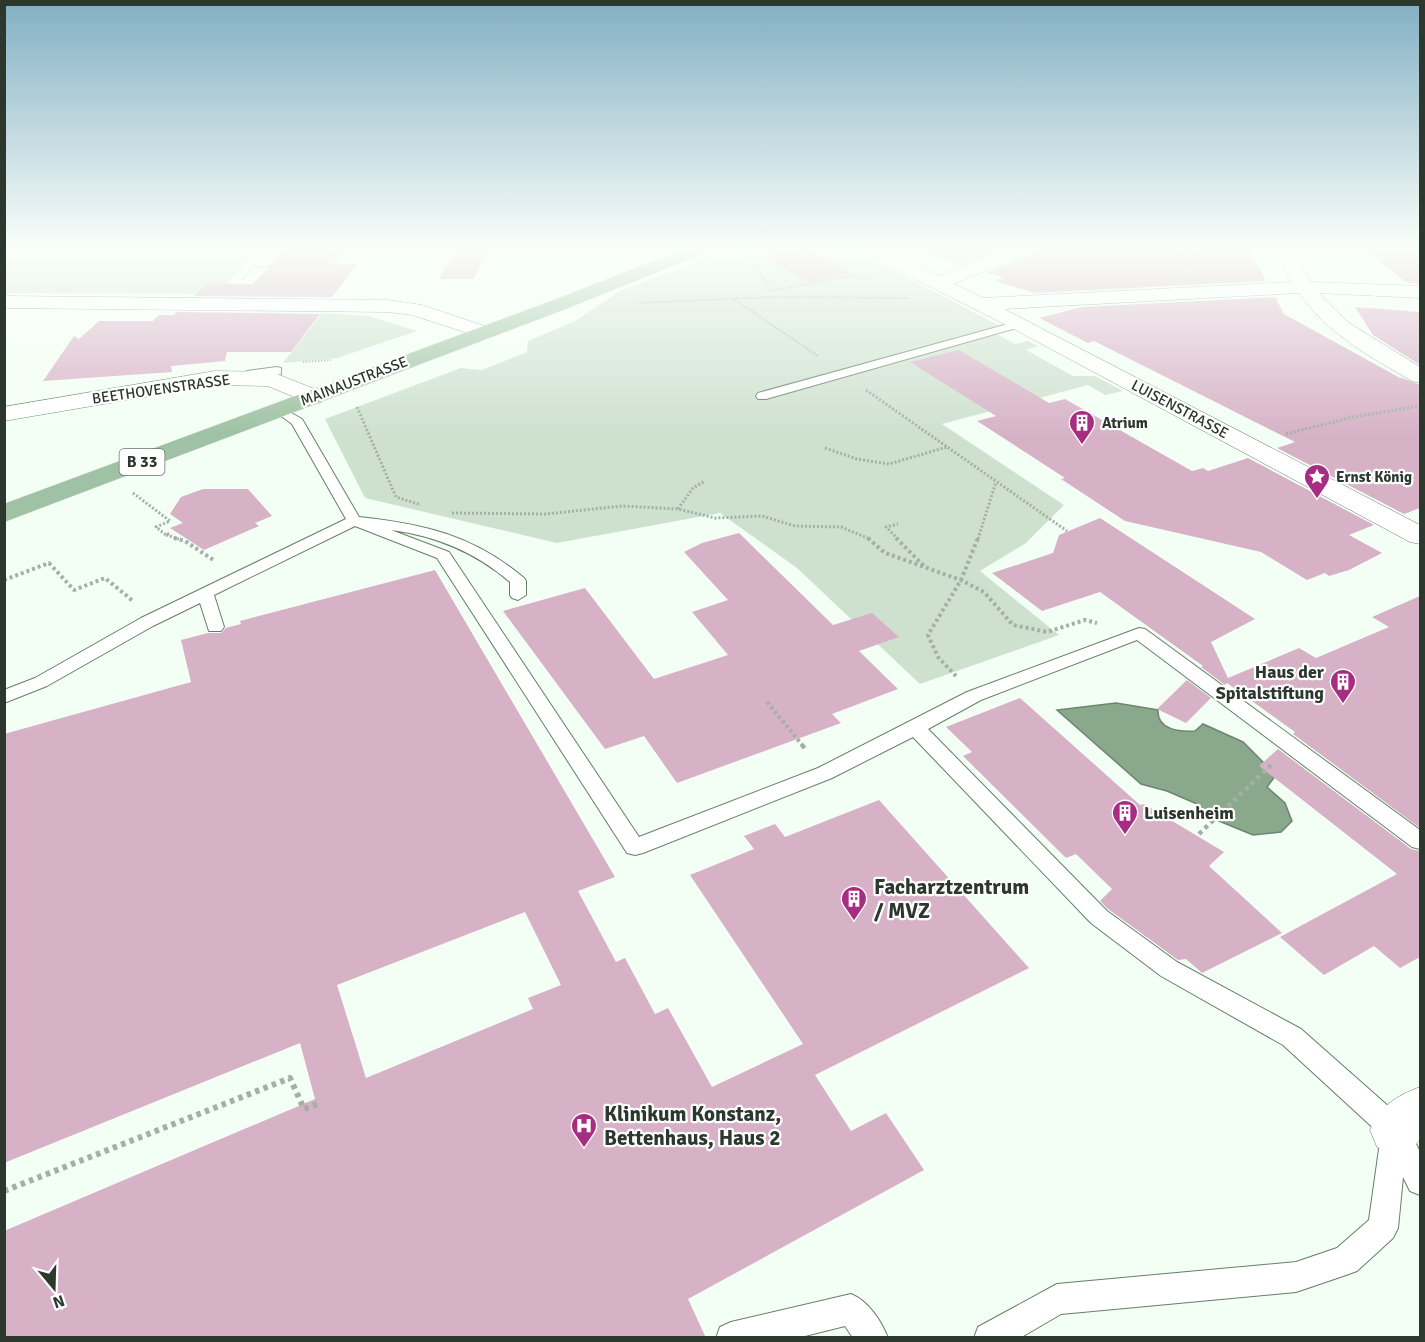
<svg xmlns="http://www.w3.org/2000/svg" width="1425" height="1342" font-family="Signika,sans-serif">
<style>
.green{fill:#cee1cf}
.water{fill:#8aa88c;stroke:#6e8670;stroke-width:1.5}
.building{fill:#d7b2c7;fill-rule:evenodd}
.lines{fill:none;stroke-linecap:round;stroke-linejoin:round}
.lane-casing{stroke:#657f67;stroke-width:2}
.street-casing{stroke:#657f67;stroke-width:1}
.primary-casing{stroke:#d9dbd9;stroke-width:1}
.path-far4{stroke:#a4b0a5;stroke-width:2;stroke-dasharray:1.5 1.5;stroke-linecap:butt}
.path-far3{stroke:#a4b0a5;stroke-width:3;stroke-dasharray:2 2;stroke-linecap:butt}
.path-far2{stroke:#a4b0a5;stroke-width:4;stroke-dasharray:3 3;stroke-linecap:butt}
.path-far1{stroke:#a4b0a5;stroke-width:4.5;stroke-dasharray:4 4;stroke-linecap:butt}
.path{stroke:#a4b0a5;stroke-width:6;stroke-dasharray:4.5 4.5;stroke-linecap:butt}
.lane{fill:#fff;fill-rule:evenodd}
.street{fill:#fff;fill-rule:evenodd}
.primary{fill:#9ec2a3;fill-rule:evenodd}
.labels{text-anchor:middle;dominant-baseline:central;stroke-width:4.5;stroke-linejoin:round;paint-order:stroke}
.far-street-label{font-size:15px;fill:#2c382d;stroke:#fff}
.far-poi-label{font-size:15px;font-weight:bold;fill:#2c382d;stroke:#fff;text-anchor:start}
.shield{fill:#fff;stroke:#6b746c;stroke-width:1.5}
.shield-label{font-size:16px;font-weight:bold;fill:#2c382d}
.poi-label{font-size:18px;font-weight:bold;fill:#2c382d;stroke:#fff;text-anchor:end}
.near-poi-label{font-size:21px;font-weight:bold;fill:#2c382d;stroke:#fff;text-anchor:start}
</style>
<rect width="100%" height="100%" fill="#f3fff4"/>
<g class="green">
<polygon points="5,247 261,247 216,294 5,293"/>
<polygon points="735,247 848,247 1004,328 991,331 1015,344 1028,341 1038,346 1026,350 1073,376 1095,376 1123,391 1105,395 1088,385 942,424 1064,505 1026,543 980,571 1059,635 920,684 797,568 720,513 557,543 365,498 325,419 461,368 482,370 527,352 528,341 575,321 620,291"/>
<polygon points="322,313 369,316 417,331 337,358 283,363"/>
</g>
<path class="water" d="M1116,703L1158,710C1157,730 1180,732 1195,731L1203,724L1243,742L1276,775L1267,787L1285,803L1292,821L1281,832L1253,835L1219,821L1197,804L1167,791L1141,784L1057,710Z"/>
<g class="building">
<polygon points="286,247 349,247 333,264 357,264 332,297 194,296 208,283 253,284"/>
<polygon points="459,247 492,247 473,279 438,279"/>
<polygon points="928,247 1006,247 961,265 927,254"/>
<polygon points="1038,247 1248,247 1266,281 1035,293 995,281 1003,277 987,273 1034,253"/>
<polygon points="805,248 851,273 808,282 765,256"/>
<polygon points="1363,248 1420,252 1420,284 1407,283"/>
<polygon points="1275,297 1284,314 1402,379 1400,377 1420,385 1420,508 1404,514 1277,448 1295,442 1094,341 1088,343 1039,318 1082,307"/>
<polygon points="1355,307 1420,312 1420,365 1373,335"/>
<polygon points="176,312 320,314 291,352 227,352 225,361 171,366 172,372 43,381 74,336 79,339 99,321 153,321 159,315 174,315"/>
<polygon points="959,350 1049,403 1065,399 1192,471 1203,468 1208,471 1248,458 1374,525 1349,535 1382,553 1349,570 1329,576 1325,573 1307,580 1261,552 1125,521 1061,479 1065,478 977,421 996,416 910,362"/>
<polygon points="203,489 248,489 272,516 255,523 259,526 204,550 170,528 183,523 170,514 181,497"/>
<polygon points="1100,518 1255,619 1211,642 1228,678 1299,648 1316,658 1389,627 1372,617 1420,596 1420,828 1293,734 1295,732 1227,683 1225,685 1201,667 1203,666 1100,592 1042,611 992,573 1053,553 1059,535"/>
<polygon points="739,533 833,625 872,613 899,637 859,651 898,689 832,714 841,723 677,783 644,736 605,749 503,611 585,588 654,679 728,655 692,612 728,600 684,552 702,543"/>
<path d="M435,570L615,877L578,891L616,962L625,958L655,1014L668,1008L712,1087L803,1044L690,875L754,849L744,836L775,824L785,837L879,800L1029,968L815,1075L851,1131L886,1113L924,1170L688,1299L706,1338H4V1231L315,1099L300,1043L4,1163V734L191,682L181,640L208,633H221L226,628L241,624L240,621ZM525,912L561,985L528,998L533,1009L366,1078L337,985Z"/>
<polygon points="1187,680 1211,698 1186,723 1157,709"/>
<polygon points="1020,698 1140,805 1144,804 1224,852 1209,866 1282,933 1202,973 1186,959 1178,960 1108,909 1100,901 1112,889 1076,854 1066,858 963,756 972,752 946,727"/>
<polygon points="1278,749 1411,849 1420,851 1420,957 1400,968 1374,946 1324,975 1280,937 1397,874 1259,766"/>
</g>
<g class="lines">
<defs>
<g id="lane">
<polygon points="1019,321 1023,322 1023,326 766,399 758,399 756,396 758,393"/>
<polygon points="277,367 281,368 281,374 247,379 241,375 247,371"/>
<path d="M279,406L302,419L359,517C424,524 473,535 524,578L526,581V595L518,600L512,598L510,595V582C475,552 437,536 391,530L449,552L639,837L818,768L967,692L1139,628L1145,629L1420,830V849L1412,847L1137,640L981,700L928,729L1107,911L1177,962L1301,1029L1405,1121L1420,1152V1195L1410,1191L1403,1177L1398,1228L1393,1238L1357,1271L1346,1275L1296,1292L1061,1314L1020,1338H974L978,1327L1057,1284L1296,1262L1337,1248L1369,1220L1381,1135L1283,1045L1161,976L1091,923L913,737L832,778L643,853L635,855L627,853L437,558L355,526L214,595L224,627L221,631H209L200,603L153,626L47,686L4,703V690L35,678L141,618L346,519L292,424L273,410Z"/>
<path d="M851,1294C868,1301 881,1320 888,1338H853L845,1326L797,1338H716L720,1327L731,1322Z"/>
</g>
<g id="street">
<path d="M857,247H879L939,276L1012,247H1036L1033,251L954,284L983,298L1292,282L1271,247H1289L1311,282L1420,286V298L1319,293L1349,323L1420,367V383L1412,381C1370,357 1328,334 1299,293L1004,309L1420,525V544L1410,542L1012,328L860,251Z"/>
<polygon points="4,296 388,300 422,305 490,328 493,332 490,336 483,338 412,315 388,312 4,308"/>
<polygon points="215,371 272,372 322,392 325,397 322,402 314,404 306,402 268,386 215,385 4,421 4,407"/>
<path d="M1420,1087V1140L1413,1147L1395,1154L1377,1147L1370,1130C1380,1106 1396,1096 1420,1087Z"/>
</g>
<polygon id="primary" points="689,247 713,247 710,251 568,308 4,522 4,504 554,300"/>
</defs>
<use href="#lane" class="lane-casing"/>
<use href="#street" class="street-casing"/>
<use href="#primary" class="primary-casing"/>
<g class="path-far4">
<polyline points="758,247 750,255 771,292"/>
<polyline points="1177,247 1188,268"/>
<polyline points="1179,250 1218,251"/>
<polyline points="329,251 339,250 342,247"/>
<polyline points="728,255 747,247"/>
<polyline points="328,265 336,254"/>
<polyline points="254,267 334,266"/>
<polyline points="242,280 271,247"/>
<polyline points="770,291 849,276 869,279"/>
<polyline points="732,298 818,356"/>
<polyline points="637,303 774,297 908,298"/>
<polyline points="303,362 331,360"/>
</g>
<g class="path-far3">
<polyline points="866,390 1067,531"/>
<polyline points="357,407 396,497 421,505"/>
<polyline points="1286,434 1353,417 1420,406"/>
<polyline points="825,448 857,459 889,464 947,447"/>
<polyline points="133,493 170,521 156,527 166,535 170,533"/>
<polyline points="678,509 693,488 705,481"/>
<polyline points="452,513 546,514 622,506 678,509 715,518 762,516 795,526 841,527 870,539"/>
<polyline points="166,535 179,539"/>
<polyline points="898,539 886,527 898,524"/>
<polyline points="978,539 996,482"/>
</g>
<g class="path-far2">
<polyline points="174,538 185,541 215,561"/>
<polyline points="868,538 885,553 961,580 984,592 1013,625 1047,632 1085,620 1097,623"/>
<polyline points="896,538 925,567"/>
<polyline points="4,580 49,563 74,590 105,578 133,601"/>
<polyline points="956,676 938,657 928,635 961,580 978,538"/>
<polyline points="767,702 803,746"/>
</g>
<g class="path-far1">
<polyline points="802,745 807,751"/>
<polyline points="1199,834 1272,764"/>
</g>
<polyline class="path" points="4,1191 290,1078 304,1109 317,1104"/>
<use href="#lane" class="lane"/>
<use href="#street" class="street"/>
<use href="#primary" class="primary"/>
</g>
<linearGradient id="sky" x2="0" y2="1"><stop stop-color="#82afc3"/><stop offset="0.57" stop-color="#fafffa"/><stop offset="1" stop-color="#fafffa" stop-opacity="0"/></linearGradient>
<rect width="1425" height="435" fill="url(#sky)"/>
<defs>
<symbol id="building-pin" viewBox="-11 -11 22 30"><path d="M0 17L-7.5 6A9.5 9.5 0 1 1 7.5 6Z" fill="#a72d82" stroke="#fff"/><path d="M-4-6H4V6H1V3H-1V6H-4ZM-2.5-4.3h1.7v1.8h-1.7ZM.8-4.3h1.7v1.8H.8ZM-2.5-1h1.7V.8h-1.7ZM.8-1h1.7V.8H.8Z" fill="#fff"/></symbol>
<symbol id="sight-pin" viewBox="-11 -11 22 30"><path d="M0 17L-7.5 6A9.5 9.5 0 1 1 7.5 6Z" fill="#a72d82" stroke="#fff"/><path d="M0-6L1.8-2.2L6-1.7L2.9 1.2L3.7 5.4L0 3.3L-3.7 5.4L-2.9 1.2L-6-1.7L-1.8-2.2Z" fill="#fff"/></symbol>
<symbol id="hospital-pin" viewBox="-11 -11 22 30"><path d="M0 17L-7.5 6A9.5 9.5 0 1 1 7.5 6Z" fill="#a72d82" stroke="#fff"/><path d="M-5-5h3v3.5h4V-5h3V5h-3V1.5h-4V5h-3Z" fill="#fff"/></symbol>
</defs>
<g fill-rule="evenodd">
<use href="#building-pin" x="1067" y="408" width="30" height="40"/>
<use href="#sight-pin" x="1302" y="462" width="30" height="40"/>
<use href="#building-pin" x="1328" y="667" width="30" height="40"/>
<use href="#building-pin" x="1110" y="798" width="30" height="40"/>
<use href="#building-pin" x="839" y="884" width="30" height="40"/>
<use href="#hospital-pin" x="569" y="1111" width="30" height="40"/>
</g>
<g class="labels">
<g class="far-street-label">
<text transform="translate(354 381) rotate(-21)">MAINAUSTRASSE</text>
<text transform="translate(161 389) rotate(-8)">BEETHOVENSTRASSE</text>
<text transform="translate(1180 409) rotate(28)">LUISENSTRASSE</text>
</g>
<g class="far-poi-label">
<text x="1102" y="423">Atrium</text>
<text x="1336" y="477">Ernst König</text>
</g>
<rect class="shield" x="119.5" y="449" width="45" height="26" rx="4.5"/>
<g class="shield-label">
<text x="142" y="462">B 33</text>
</g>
<g class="poi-label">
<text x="1324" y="672">Haus der<tspan x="1324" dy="21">Spitalstiftung</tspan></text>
<text x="1144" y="813" text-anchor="start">Luisenheim</text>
</g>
<g class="near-poi-label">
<text x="874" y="887">Facharztzentrum<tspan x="874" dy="24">/ MVZ</tspan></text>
<text x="604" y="1114">Klinikum Konstanz,<tspan x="604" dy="24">Bettenhaus, Haus 2</tspan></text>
</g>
</g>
<rect width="1425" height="1342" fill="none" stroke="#2c382d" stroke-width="12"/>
<g transform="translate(54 1288) rotate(161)" stroke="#ffffff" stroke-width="4.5" paint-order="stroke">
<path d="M0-4.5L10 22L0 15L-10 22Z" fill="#2c382d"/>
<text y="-9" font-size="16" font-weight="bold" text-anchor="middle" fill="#2c382d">N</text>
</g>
</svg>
